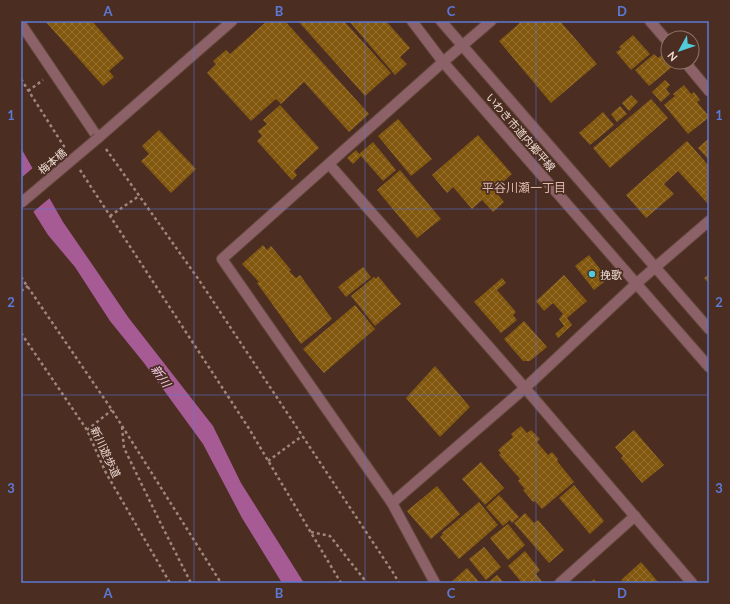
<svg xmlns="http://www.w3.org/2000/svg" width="730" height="604" font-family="Lato,'Noto Sans JP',sans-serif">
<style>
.water{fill:#a65b95}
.pier{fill:#4b2d22}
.building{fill:url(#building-cross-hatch)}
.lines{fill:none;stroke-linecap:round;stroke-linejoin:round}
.minor-casing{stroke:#65493e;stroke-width:12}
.tertiary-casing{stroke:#65493e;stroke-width:12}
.path{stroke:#9f877d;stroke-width:2.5;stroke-dasharray:3 3;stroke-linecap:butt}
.minor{stroke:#8c6268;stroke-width:10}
.tertiary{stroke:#8c6268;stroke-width:10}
.tertiary-bridge-casing{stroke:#65493e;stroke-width:12;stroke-linecap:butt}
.tertiary-bridge{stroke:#8c6268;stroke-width:10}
.grid{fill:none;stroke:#5c79d7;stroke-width:1;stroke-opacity:0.55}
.poi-dot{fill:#53cbdb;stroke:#4b2d22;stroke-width:1.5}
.labels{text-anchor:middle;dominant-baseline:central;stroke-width:3.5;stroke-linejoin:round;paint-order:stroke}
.street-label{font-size:11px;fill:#efdcd4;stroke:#4b2d22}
.poi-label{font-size:11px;fill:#efdcd4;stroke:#4b2d22;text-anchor:start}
.neighbourhood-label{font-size:12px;fill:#dfbaab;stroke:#4b2d22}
.water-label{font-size:12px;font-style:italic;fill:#f5cbe9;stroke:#4b2d22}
.neatline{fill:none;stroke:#5c79d7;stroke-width:1.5}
.grid-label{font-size:13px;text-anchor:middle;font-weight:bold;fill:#5c79d7}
</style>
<defs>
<pattern id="building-cross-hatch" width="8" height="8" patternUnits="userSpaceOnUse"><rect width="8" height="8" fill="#82580f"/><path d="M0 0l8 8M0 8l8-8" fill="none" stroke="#946f31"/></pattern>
</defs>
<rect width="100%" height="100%" fill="#4b2d22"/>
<polygon class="water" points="21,148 63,222 96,270 128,317 213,426 241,483 304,583 282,583 242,518 203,444 144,363 110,321 75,267 48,235 21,192"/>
<polygon class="pier" points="34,167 51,197 33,212 21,195 21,178"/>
<g class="building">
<polygon points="45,21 92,21 124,58 109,71 114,77 103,86"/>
<polygon points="267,21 285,21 369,114 349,132 304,82 281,104 276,99 251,121 207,73 216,64 213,61 226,50 230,54"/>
<polygon points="298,21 344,21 391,73 365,96"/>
<polygon points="349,21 386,21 410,48 400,57 407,64 395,75"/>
<polygon points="522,21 560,21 597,64 551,103 499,41"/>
<polygon points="633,35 650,54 631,70 616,52 621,49 619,47"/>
<polygon points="654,54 658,58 663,54 668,60 668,62 670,62 673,66 649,86 635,70"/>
<polygon points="665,80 670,85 666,89 670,94 661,102 652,92"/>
<polygon points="684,85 691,94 694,92 700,100 697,102 707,114 709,113 709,122 707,119 688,134 664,105 675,96 673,94"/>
<polygon points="631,95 638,102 629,111 622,103"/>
<polygon points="651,99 668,118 610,168 593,148"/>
<polygon points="280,105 319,148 294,171 297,175 292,180 257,141 262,136 258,131 267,124 263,120"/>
<polygon points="620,106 627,114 617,122 611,114"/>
<polygon points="603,112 614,125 590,145 579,133"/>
<polygon points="398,119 432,159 411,176 378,136"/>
<polygon points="159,130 196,169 171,193 141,161 149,154 142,146"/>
<polygon points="478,135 512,174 494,190 504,202 493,212 482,200 472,209 453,187 447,193 432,175"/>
<polygon points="709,138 709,160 698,148"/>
<polygon points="687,141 709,166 709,205 678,171 664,184 674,194 646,218 626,195"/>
<polygon points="373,142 396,170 383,181 361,156 353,164 347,158 356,150 359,154"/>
<polygon points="400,170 441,219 417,238 377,190"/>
<polygon points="263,245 267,250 271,246 291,270 289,271 296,278 300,275 332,319 301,344 257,283 259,282 242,264"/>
<polygon points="589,255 608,279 594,290 575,266"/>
<polygon points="363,267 371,277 346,297 338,287"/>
<polygon points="709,274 709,284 704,278"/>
<polygon points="564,275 587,301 567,318 572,325 558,338 555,334 564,326 559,319 563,314 553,303 544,311 536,301"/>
<polygon points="378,276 401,304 375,326 351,296 374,277 376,279"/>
<polygon points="502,278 506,283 497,290 516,312 513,315 517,320 501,333 474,302"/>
<polygon points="355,305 375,329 324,373 303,349"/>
<polygon points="524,321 547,347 530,361 523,361 504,339"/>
<polygon points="435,366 470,407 440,437 406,398"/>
<polygon points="521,426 527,433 531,430 540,439 537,442 548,455 552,452 558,459 557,461 574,482 542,509 535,501 533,502 523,490 525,489 518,481 520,479 499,455 501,453 498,450 513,437 511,434"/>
<polygon points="634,430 664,465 642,483 621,458 623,456 615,447"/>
<polygon points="481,462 504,488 485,505 462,479"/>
<polygon points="574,485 604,521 590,534 559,498"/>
<polygon points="437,486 460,514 431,539 407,511"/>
<polygon points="499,495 519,517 512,523 510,520 503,526 486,507"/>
<polygon points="479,502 498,525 459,559 440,537 443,534 442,533"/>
<polygon points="525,513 534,523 538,520 564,550 549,563 514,523"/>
<polygon points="508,524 525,545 508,560 490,538"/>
<polygon points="484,547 501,567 486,580 469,559"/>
<polygon points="525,551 540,570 536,574 543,583 522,583 508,566"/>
<polygon points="641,562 659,583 624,583 621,580"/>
<polygon points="467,568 480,583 450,583"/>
<polygon points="497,575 504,583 488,583"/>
<polygon points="594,579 597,583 589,583"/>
</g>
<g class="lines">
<defs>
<g id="minor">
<polyline points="650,21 668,42"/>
<polyline points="21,24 98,138"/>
<polyline points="685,62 709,91"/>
<polyline points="329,164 525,388 692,583"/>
<polyline points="392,503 525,388 637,283 709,221"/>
<polyline points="435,583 392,503 222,259 443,62 491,21"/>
<polyline points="560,583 635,516"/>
</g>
<g id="tertiary">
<polyline points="412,21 443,62 709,367"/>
<polyline points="441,21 709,329"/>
<polyline points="98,138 232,21"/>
</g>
</defs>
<use href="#minor" class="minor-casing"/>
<use href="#tertiary" class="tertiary-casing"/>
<g class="path">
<polyline points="21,79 65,148"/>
<polyline points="28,91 43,80"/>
<polyline points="106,149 199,280 394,574 399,583"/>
<polyline points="80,170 248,427 341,583"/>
<polyline points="110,216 139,196"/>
<polyline points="21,277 112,410 221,583"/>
<polyline points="21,291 28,286"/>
<polyline points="21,333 87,430 106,473 170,583"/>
<polyline points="122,427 124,448 161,524 191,583"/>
<polyline points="87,430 112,410"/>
<polyline points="268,461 302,436"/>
<polyline points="311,532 330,536 367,583"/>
</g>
<use href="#minor" class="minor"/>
<use href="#tertiary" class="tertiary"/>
<defs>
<polyline id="tertiary-bridge" points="21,203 98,138"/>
</defs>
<use href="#tertiary-bridge" class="tertiary-bridge-casing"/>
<use href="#tertiary-bridge" class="tertiary-bridge"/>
</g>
<path class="grid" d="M194,21V583M365,21V583M536,21V583M21,209H709M21,395H709"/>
<circle class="poi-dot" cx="592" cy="274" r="4"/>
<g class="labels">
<g class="street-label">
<text transform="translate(521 132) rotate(49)">いわき市道内郷平線</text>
<text transform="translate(52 161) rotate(-40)">梅本橋</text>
<text transform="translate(106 452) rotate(65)">新川遊歩道</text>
</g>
<g class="poi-label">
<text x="600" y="274">挽歌</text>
</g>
<g class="neighbourhood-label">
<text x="524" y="187">平谷川瀬一丁目</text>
</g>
<g class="water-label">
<text transform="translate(161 376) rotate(55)">新川</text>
</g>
</g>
<rect width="730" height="604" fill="none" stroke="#4b2d22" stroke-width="44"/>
<g transform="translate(680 50) rotate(230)"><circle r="19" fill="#4b2d22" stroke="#8d7369"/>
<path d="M0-3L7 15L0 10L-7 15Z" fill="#53cbdb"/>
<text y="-6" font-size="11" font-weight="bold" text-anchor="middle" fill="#efdcd4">N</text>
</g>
<rect x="22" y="22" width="686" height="560" class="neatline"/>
<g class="grid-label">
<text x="108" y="16">A</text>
<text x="279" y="16">B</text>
<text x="451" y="16">C</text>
<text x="622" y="16">D</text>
<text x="11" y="120">1</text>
<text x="719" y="120">1</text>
<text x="11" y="307">2</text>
<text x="719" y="307">2</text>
<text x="11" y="493">3</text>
<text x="719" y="493">3</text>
<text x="108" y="598">A</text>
<text x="279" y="598">B</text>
<text x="451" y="598">C</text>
<text x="622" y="598">D</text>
</g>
</svg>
